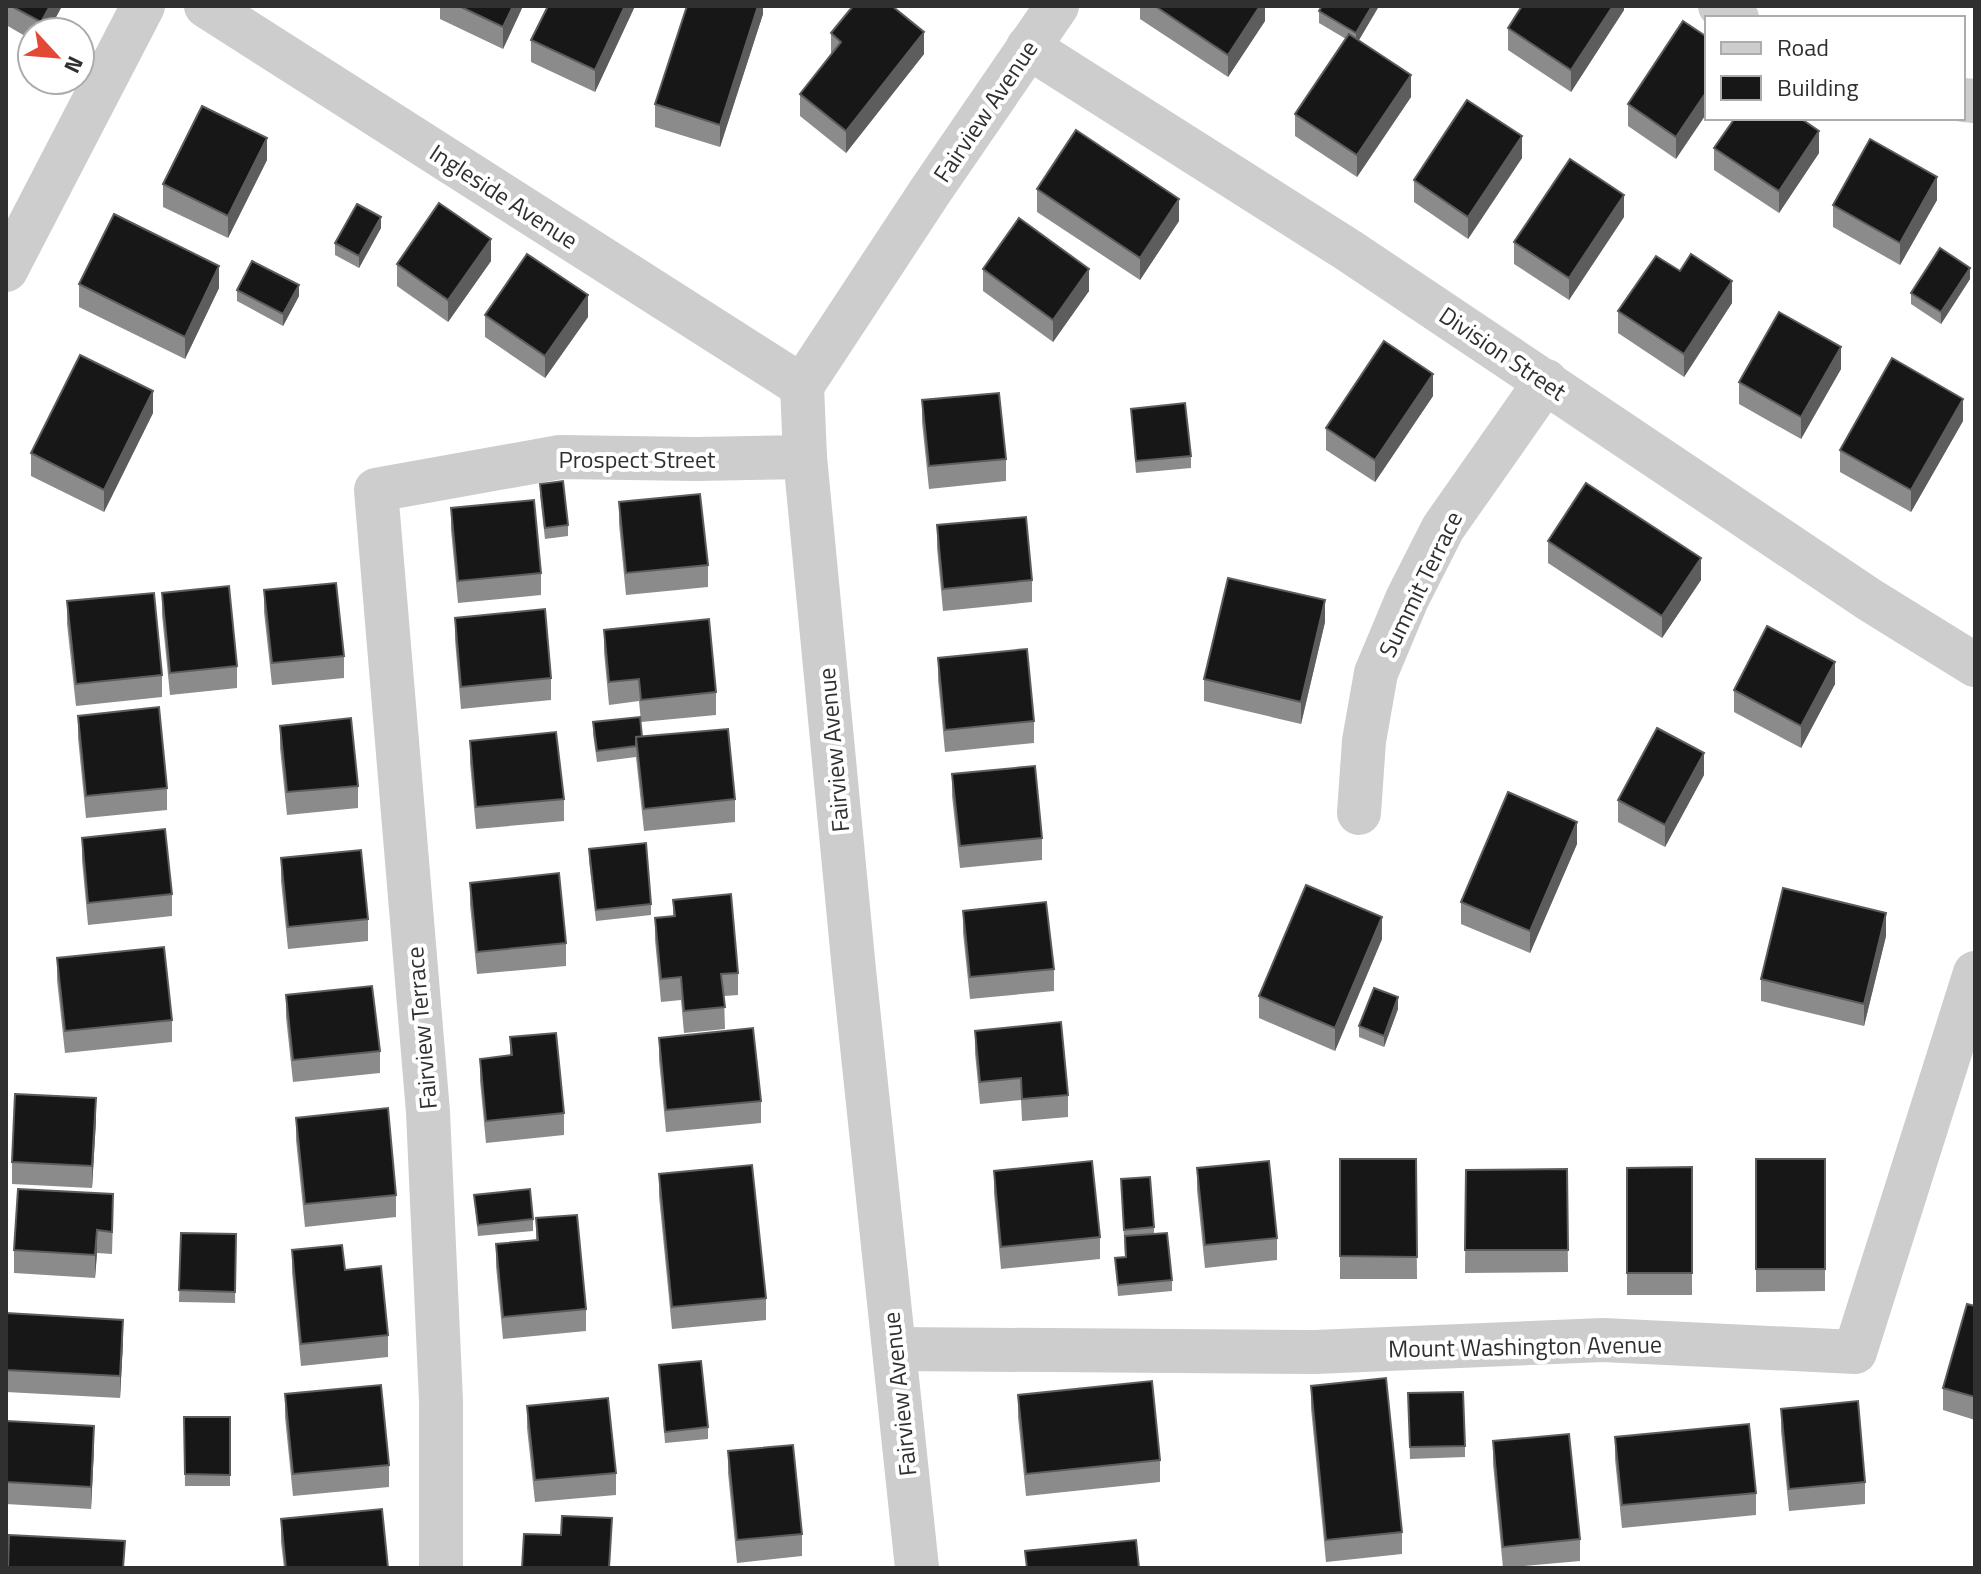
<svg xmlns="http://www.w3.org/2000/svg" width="1981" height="1574" font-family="'Titillium Web',sans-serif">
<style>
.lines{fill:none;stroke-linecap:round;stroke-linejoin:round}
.minor{stroke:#cdcdcd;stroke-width:44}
.wall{fill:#8b8b8b}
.shaded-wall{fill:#5d5d5d}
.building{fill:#171717;stroke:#5d5d5d;stroke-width:2}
.labels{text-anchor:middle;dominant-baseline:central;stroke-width:8;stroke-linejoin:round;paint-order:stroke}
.street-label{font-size:24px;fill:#303030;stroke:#fff}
</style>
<rect width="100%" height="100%" fill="#fff"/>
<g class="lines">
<g class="minor">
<polyline points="206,6 802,386"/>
<polyline points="1720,6 1737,18"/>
<polyline points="1028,47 1348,250 1870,600 1975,665"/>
<polyline points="1963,100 1975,101"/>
<polyline points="6,270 143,6"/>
<polyline points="1359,813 1364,741 1376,673 1407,599 1443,528 1546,381"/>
<polyline points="894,1349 1315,1352 1603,1340 1855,1352 1975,973"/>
<polyline points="441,1568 441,1401 428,1112 376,490 560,457 696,459 805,457"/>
<polyline points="917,1568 854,970 805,457 802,386 931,190 1057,6"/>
</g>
</g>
<g class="wall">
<polygon points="6,6 62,6 48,32 32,32 32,40 6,25"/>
<polygon points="440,6 523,6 503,49 440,19"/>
<polygon points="548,6 635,6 595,92 531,62 531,40"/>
<polygon points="763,6 763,14 720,147 655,127 655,104"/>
<polygon points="1140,6 1265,6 1265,21 1228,77 1140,19"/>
<polygon points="1379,6 1359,40 1411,97 1357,177 1295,136 1295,114 1346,39 1319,23 1319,11"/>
<polygon points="1624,6 1624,10 1571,92 1508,50 1508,28"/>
<polygon points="1683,21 1676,159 1628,126 1628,104"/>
<polygon points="831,33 924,54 846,153 800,116 800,94 831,55"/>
<polygon points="1714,148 1819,153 1779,213 1714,170"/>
<polygon points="1522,158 1468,239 1414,202 1414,180"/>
<polygon points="267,160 228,238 163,207 163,184"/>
<polygon points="1037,189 1179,221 1140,280 1037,212"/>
<polygon points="1937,200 1900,265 1833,227 1833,205"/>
<polygon points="1624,217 1569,300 1514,264 1514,242"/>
<polygon points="381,228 359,268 335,255 335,243"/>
<polygon points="491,261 448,322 397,286 397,264"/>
<polygon points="983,269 1089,291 1053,342 983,291"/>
<polygon points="1970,279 1941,324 1911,304 1911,293"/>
<polygon points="79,284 219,288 185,359 79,307"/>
<polygon points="237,290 299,296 283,326 237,301"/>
<polygon points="1732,303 1684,377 1618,333 1618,311"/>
<polygon points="485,315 588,317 545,378 485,337"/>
<polygon points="1841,369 1801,439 1739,404 1739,382"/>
<polygon points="1433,396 1375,482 1326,450 1326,428"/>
<polygon points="922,400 1006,459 1006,481 929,489 922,422"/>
<polygon points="1131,409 1191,456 1191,468 1136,473"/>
<polygon points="153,413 104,512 31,476 31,453"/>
<polygon points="1963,421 1911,512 1840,472 1840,450"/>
<polygon points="540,484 568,525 568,536 545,539 540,495"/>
<polygon points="619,502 708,565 708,587 626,595 619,524"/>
<polygon points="451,508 541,573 541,595 458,603 451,530"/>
<polygon points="1975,514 1975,541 1973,540 1973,518"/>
<polygon points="937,525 1032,580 1032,602 943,611 937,548"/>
<polygon points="1548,541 1701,580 1662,638 1548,563"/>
<polygon points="264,590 344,656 344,678 272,685 264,612"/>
<polygon points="162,593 237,666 237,688 170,695 162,615"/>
<polygon points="67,601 162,675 162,697 76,706 67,624"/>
<polygon points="455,618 551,678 551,700 461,709 455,640"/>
<polygon points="1325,622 1301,724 1204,701 1204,679"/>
<polygon points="604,630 716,692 716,715 641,722 639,701 609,705 604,652"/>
<polygon points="938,658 1034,721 1034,743 945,752 938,680"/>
<polygon points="1835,684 1801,748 1734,712 1734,690"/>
<polygon points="78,716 167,788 167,810 86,818 78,738"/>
<polygon points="593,722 642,737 735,799 735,822 644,831 636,757 597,762 593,734"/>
<polygon points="280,726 358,786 358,808 287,815 280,748"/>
<polygon points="470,741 564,799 564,821 476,829 470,763"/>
<polygon points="952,774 1042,838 1042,860 960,868 952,796"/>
<polygon points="1704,775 1665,847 1618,822 1618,800"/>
<polygon points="82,838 172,894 172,916 88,925 82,860"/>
<polygon points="1577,844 1530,953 1461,924 1461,902"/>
<polygon points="589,849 651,904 651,915 596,921 589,861"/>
<polygon points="281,858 368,919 368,941 288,949 281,881"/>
<polygon points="470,883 566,943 566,966 477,974 470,905"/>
<polygon points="673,900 738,973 738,995 724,996 725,1029 684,1033 681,1000 661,1002 655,940 655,918 673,917"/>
<polygon points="963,911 1054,969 1054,991 970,999 963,933"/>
<polygon points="1886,936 1864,1026 1761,1001 1761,979"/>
<polygon points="1382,939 1335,1051 1259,1018 1259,996"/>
<polygon points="57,958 172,1020 172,1042 65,1053 57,980"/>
<polygon points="286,995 380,1051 380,1073 293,1082 286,1017"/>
<polygon points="1398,1009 1384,1047 1359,1037 1359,1026"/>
<polygon points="975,1031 1068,1095 1068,1117 1022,1121 1021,1100 980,1104 975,1053"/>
<polygon points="510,1037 564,1113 564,1135 486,1143 480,1081 480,1059 510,1056"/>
<polygon points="659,1038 761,1101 761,1123 666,1132 659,1060"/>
<polygon points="296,1118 396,1195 396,1217 305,1227 296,1140"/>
<polygon points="96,1120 92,1188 12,1184 12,1162"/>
<polygon points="1340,1159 1416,1159 1417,1279 1340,1279"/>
<polygon points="1756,1159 1825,1159 1825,1291 1756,1292"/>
<polygon points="1692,1167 1692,1295 1627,1295 1627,1168"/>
<polygon points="1197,1168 1277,1238 1277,1260 1205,1268 1197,1190"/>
<polygon points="1567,1169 1568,1272 1465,1273 1466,1170"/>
<polygon points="994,1171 1100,1237 1100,1259 1001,1269 994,1193"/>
<polygon points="659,1174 766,1298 766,1320 672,1329 659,1196"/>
<polygon points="1121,1179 1154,1227 1154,1234 1172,1280 1172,1291 1118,1296 1115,1258 1125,1257"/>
<polygon points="474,1195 533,1219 533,1231 478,1236"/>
<polygon points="113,1216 112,1254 97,1253 95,1278 14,1273 14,1250"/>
<polygon points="536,1218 586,1309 586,1331 503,1339 496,1266 496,1244 536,1240"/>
<polygon points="181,1233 236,1234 235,1303 179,1302"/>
<polygon points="292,1250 345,1270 388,1335 388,1357 301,1366 292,1272"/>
<polygon points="1975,1306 1975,1420 1943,1410 1943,1388"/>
<polygon points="6,1322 123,1342 120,1398 6,1392"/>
<polygon points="659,1365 708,1427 708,1439 665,1443"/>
<polygon points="1311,1386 1402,1532 1402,1554 1326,1562 1311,1408"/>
<polygon points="1408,1393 1465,1446 1465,1457 1410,1459"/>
<polygon points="285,1394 389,1465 389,1487 293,1496 285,1417"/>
<polygon points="1018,1395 1160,1460 1160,1482 1026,1496 1018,1417"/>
<polygon points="527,1406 616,1473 616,1495 535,1502 527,1428"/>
<polygon points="1781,1409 1865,1482 1865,1504 1789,1511 1781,1431"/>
<polygon points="184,1417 230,1417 230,1486 185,1486"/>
<polygon points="6,1434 94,1448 91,1509 6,1504"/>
<polygon points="1615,1437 1756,1493 1756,1515 1622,1528 1615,1459"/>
<polygon points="1493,1441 1580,1539 1580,1561 1503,1568 1493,1464"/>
<polygon points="728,1451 802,1534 802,1556 737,1563 728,1473"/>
<polygon points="281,1519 388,1568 284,1568 281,1542"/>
</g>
<g class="shaded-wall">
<polygon points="50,6 62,6 48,32 41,32 41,22"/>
<polygon points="513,6 523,6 503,49 503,27"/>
<polygon points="625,6 635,6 595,92 595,70"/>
<polygon points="758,6 763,6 763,14 720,147 720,125"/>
<polygon points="1260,6 1265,6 1265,21 1228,77 1228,55"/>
<polygon points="1372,6 1379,6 1356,45 1356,33"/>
<polygon points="1613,6 1624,6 1624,10 1571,92 1571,70"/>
<polygon points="924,32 924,54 846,153 846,131"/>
<polygon points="1411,75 1411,97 1357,177 1357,155"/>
<polygon points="1707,91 1707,113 1676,159 1676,137"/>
<polygon points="1819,131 1819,153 1779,213 1779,191"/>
<polygon points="1522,136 1522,158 1468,239 1468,217"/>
<polygon points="267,138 267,160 228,238 228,216"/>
<polygon points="1937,177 1937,200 1900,265 1900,243"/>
<polygon points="1624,195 1624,217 1569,300 1569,278"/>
<polygon points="1179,199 1179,221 1140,280 1140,258"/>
<polygon points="381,217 381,228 359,268 359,256"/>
<polygon points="491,239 491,261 448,322 448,300"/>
<polygon points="219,266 219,288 185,359 185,337"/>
<polygon points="1970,268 1970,279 1941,324 1941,312"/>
<polygon points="1089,269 1089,291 1053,342 1053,320"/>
<polygon points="1732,281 1732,303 1684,377 1684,354"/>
<polygon points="299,285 299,296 283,326 283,314"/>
<polygon points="588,295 588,317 545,378 545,356"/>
<polygon points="1841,347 1841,369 1801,439 1801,417"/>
<polygon points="1433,374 1433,396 1375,482 1375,460"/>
<polygon points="153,391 153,413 104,512 104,490"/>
<polygon points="1963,399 1963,421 1911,512 1911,490"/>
<polygon points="1701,558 1701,580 1662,638 1662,616"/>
<polygon points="1325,600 1325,622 1301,724 1301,702"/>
<polygon points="1835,662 1835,684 1801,748 1801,726"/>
<polygon points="1704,753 1704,775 1665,847 1665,825"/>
<polygon points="1577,822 1577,844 1530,953 1530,931"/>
<polygon points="1886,913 1886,936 1864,1026 1864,1004"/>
<polygon points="1382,917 1382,939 1335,1051 1335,1028"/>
<polygon points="1398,997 1398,1009 1384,1047 1384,1036"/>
<polygon points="96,1098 96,1120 92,1188 92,1166"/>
<polygon points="97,1230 97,1253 95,1278 95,1255"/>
<polygon points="123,1320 123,1342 120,1398 120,1376"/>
<polygon points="94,1426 94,1448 91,1509 91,1487"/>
</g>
<g class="building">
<polygon points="11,6 50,6 41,22"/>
<polygon points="459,6 513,6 503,27"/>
<polygon points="548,6 625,6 595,70 531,40"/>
<polygon points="687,6 758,6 720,125 655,104"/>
<polygon points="853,6 892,6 924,32 846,131 800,94 841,42 831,33"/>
<polygon points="1155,6 1260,6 1228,55"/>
<polygon points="1322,6 1372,6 1356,33 1319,11"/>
<polygon points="1522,6 1613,6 1571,70 1508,28"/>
<polygon points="1683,21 1707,37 1707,91 1676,137 1628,104"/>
<polygon points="1349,34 1411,75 1357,155 1295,114"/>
<polygon points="1467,100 1522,136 1468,217 1414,180"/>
<polygon points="202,106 267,138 228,216 163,184"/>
<polygon points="1735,118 1800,118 1819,131 1779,191 1714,148"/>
<polygon points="1076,130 1179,199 1140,258 1037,189"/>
<polygon points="1870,139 1937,177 1900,243 1833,205"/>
<polygon points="1570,159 1624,195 1569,278 1514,242"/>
<polygon points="439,203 491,239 448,300 397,264"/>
<polygon points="357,204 381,217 359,256 335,243"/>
<polygon points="114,214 219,266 185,337 79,284"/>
<polygon points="1019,218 1089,269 1053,320 983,269"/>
<polygon points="1940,248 1970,268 1941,312 1911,293"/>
<polygon points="527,254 588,295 545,356 485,315"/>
<polygon points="1691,254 1732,281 1684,354 1618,311 1656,256 1680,271"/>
<polygon points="252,261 299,285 283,314 237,290"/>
<polygon points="1779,312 1841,347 1801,417 1739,382"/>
<polygon points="1384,341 1433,374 1375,460 1326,428"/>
<polygon points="80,355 153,391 104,490 31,453"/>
<polygon points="1892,358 1963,399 1911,490 1840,450"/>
<polygon points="999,393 1006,459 929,466 922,400"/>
<polygon points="1185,403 1191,456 1136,461 1131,409"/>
<polygon points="563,481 568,525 545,528 540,484"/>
<polygon points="1586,483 1701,558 1662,616 1548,541"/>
<polygon points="700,494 708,565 626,573 619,502"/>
<polygon points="534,500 541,573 458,581 451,508"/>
<polygon points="1026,517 1032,580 943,589 937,525"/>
<polygon points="1228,578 1325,600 1301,702 1204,679"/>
<polygon points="336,583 344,656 272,663 264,590"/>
<polygon points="229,586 237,666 170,673 162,593"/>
<polygon points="154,593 162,675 76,684 67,601"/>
<polygon points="545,609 551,678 461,687 455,618"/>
<polygon points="709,619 716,692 641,700 639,679 609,682 604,630"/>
<polygon points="1767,626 1835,662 1801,726 1734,690"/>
<polygon points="1027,649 1034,721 945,730 938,658"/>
<polygon points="159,707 167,788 86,796 78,716"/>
<polygon points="640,717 642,737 636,737 636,746 597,751 593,722"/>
<polygon points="351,718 358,786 287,792 280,726"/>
<polygon points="1657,728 1704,753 1665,825 1618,800"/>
<polygon points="728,729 735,799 644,809 636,737"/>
<polygon points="556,732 564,799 476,807 470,741"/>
<polygon points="1035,766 1042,838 960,846 952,774"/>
<polygon points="1508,792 1577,822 1530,931 1461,902"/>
<polygon points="165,829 172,894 88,903 82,838"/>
<polygon points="646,843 651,904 596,910 589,849"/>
<polygon points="361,850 368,919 288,927 281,858"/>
<polygon points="559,873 566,943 477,952 470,883"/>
<polygon points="1306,885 1382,917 1335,1028 1259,996"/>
<polygon points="1783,888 1886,913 1864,1004 1761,979"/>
<polygon points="731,894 738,973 721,974 725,1007 684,1011 681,977 661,979 655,918 675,916 673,900"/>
<polygon points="1046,902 1054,969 970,977 963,911"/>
<polygon points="164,947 172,1020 65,1031 57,958"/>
<polygon points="372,986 380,1051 293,1060 286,995"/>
<polygon points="1374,988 1398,997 1384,1036 1359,1026"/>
<polygon points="1061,1022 1068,1095 1022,1099 1021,1078 980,1082 975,1031"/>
<polygon points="753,1028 761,1101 666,1110 659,1038"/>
<polygon points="556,1033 564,1113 486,1121 480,1059 512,1055 510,1037"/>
<polygon points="15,1094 96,1098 92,1166 12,1162"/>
<polygon points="388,1108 396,1195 305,1204 296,1118"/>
<polygon points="1340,1159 1416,1159 1417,1257 1340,1256"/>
<rect x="1756" y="1159" width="69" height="110"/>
<polygon points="1092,1161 1100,1237 1001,1247 994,1171"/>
<polygon points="1269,1161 1277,1238 1205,1245 1197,1168"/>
<polygon points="752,1165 766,1298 672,1307 659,1174"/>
<polygon points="1692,1167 1692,1273 1627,1273 1627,1168"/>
<polygon points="1567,1169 1568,1250 1465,1250 1466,1170"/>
<polygon points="1150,1177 1154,1227 1124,1230 1121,1179"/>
<polygon points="18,1189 113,1194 112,1232 97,1230 95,1255 14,1250"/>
<polygon points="530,1189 533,1219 478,1225 474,1195"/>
<polygon points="577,1215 586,1309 503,1317 496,1244 538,1240 536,1218"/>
<polygon points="181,1233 236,1234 235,1292 179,1290"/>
<polygon points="1167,1233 1172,1280 1118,1285 1115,1258 1126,1257 1125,1236"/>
<polygon points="342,1245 345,1270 381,1266 388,1335 301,1344 292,1250"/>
<polygon points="1967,1304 1975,1306 1975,1397 1943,1388"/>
<polygon points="6,1313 123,1320 120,1376 6,1370"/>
<polygon points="701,1361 708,1427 665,1432 659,1365"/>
<polygon points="1386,1378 1402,1532 1326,1540 1311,1386"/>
<polygon points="1152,1381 1160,1460 1026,1474 1018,1395"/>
<polygon points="381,1385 389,1465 293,1474 285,1394"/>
<polygon points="1463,1392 1465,1446 1410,1447 1408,1393"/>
<polygon points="608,1398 616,1473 535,1480 527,1406"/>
<polygon points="1858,1401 1865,1482 1789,1489 1781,1409"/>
<polygon points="184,1417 230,1417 230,1475 185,1474"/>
<polygon points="7,1421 94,1426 91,1487 6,1482"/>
<polygon points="1749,1424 1756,1493 1622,1505 1615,1437"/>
<polygon points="1569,1434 1580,1539 1503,1547 1493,1441"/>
<polygon points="793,1445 802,1534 737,1540 728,1451"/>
<polygon points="382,1509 388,1568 286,1568 281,1519"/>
<polygon points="562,1516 612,1518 609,1568 522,1568 524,1534 561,1535"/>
<polygon points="9,1535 125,1541 123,1568 8,1568"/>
<polygon points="1136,1540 1139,1568 1027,1568 1025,1551"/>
</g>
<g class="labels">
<g class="street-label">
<text transform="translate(985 111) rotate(-56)">Fairview Avenue</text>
<text transform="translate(504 196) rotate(33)">Ingleside Avenue</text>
<text transform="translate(1503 353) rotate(34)">Division Street</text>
<text x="637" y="459">Prospect Street</text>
<text transform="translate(1420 584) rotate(-64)">Summit Terrace</text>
<text transform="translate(833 750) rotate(-95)">Fairview Avenue</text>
<text transform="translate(421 1028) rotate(-95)">Fairview Terrace</text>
<text transform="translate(1525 1346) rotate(-1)">Mount Washington Avenue</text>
<text transform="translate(899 1394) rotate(-96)">Fairview Avenue</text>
</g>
</g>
<rect width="1981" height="1574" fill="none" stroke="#303030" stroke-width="16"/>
<rect x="1705" y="16" width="260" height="104" fill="#ffffff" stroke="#acacac" stroke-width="2"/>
<rect x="1721" y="42" width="40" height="12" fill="#cdcdcd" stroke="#acacac" stroke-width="2"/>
<text x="1777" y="56" font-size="24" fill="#303030">Road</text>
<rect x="1721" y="76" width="40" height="24" fill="#171717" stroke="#acacac" stroke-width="2"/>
<text x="1777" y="96" font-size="24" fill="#303030">Building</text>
<g transform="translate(56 56) rotate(116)"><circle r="38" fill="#ffffff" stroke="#acacac" stroke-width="2"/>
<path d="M0-6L14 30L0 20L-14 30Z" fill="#e24a36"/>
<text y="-12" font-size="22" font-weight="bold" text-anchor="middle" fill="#303030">N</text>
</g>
</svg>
